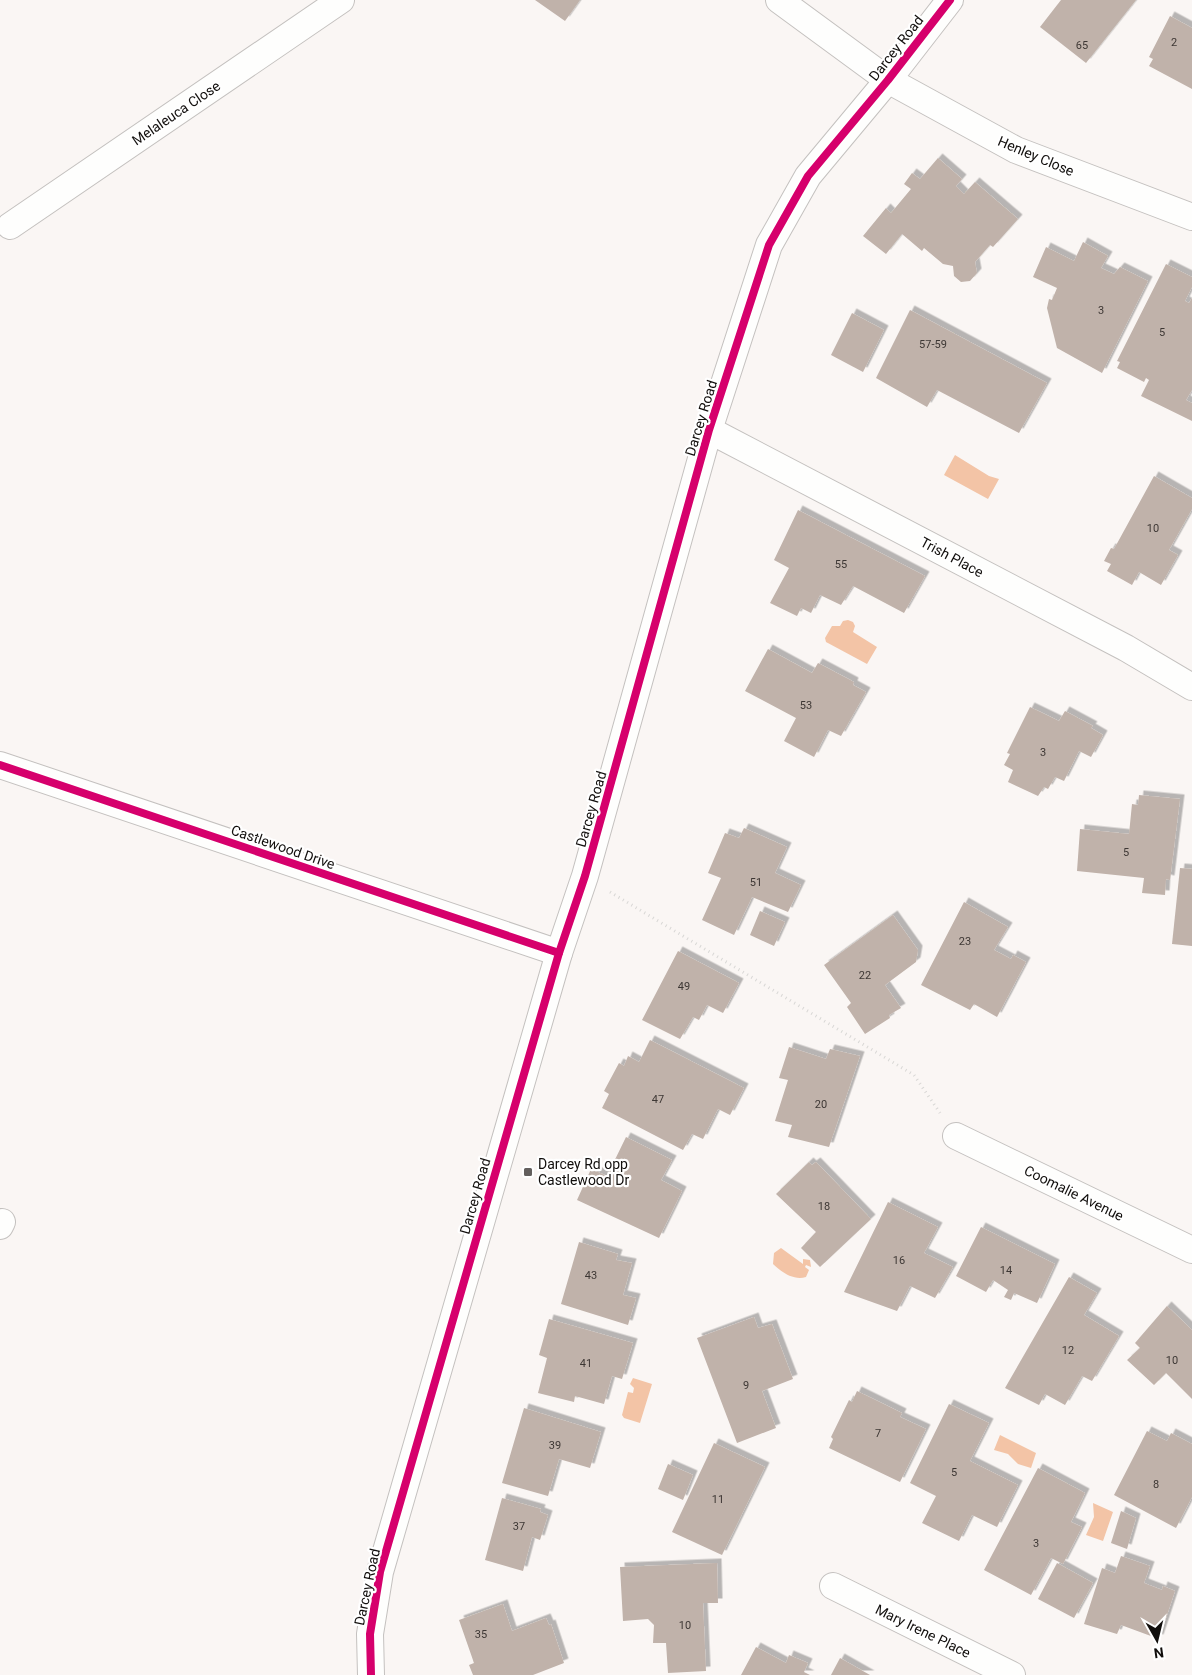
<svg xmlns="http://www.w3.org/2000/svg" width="1192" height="1675" font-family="Roboto,sans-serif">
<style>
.water{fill:#f3c4a6}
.building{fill:#c0b2aa;filter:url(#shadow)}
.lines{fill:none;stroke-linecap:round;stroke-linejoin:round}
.street-casing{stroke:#c4c1bf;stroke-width:28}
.path{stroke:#d8d7d5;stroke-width:3;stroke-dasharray:1 4;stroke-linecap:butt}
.street{stroke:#fefefd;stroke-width:26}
.cycleway-casing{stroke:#fff;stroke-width:11}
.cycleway{stroke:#d6006c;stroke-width:8}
.poi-dot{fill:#635f5d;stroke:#fff;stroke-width:2}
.labels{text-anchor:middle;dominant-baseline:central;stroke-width:4.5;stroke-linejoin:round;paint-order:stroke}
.number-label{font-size:11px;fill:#3d3734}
.street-label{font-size:14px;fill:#110e0c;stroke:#fff}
.poi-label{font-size:14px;fill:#110e0c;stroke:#fff;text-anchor:start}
</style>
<defs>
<filter id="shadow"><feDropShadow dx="4.5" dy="-4.5" stdDeviation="0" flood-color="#0004"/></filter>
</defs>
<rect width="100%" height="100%" fill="#faf6f4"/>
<g class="water">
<polygon points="955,455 989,476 999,479 988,499 944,475"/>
<polygon points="848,620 853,622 855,626 853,632 877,647 867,664 826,642 825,638 832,626 840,626 843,621"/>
<path d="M781,1248L803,1264V1259L810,1260L811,1267L806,1265L805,1267L809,1270L806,1277C794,1281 781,1272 773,1264L774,1253Z"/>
<polygon points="633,1378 652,1384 640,1423 624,1418 622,1415 628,1392 633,1393 634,1388 630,1384"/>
<polygon points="1000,1435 1036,1453 1031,1468 1018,1464 1008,1454 994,1450"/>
<polygon points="1093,1503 1113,1512 1103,1541 1086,1535 1094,1517"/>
</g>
<g class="building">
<polygon points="535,0 580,0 565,21"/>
<polygon points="1061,0 1136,0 1086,63 1040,27"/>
<polygon points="1170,16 1192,28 1192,89 1149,66 1153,59 1149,57"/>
<polygon points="938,158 962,179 956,186 964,194 975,182 1018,219 993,247 990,245 975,262 977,273 970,281 961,282 954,276 953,266 943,264 924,248 922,251 902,234 886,254 863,236 886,208 891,213 911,189 904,184 912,173 920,179"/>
<polygon points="1083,242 1108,256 1101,268 1114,274 1120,267 1148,281 1102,373 1057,348 1047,308 1049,299 1052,300 1057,288 1033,277 1046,247 1074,261"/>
<polygon points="1166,264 1192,277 1192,287 1185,301 1189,303 1192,298 1192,390 1186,400 1192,403 1192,421 1141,396 1149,380 1146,378 1144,382 1117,368 1120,362 1117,361"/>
<polygon points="910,310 1047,383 1019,433 937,390 927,407 876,378"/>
<polygon points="852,313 884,330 863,372 831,355"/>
<polygon points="1154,476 1192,498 1192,509 1169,550 1178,555 1161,585 1139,572 1132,585 1107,571 1111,564 1104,561 1111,548 1114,549"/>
<polygon points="798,510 925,576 904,613 853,586 841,605 820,595 811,613 801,608 797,616 770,603 789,568 774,560"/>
<polygon points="768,649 812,673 818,663 854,682 853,685 866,692 841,736 828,730 814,757 784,741 796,718 745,691"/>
<polygon points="1030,707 1059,721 1065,711 1093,726 1091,728 1103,735 1091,757 1079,751 1064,781 1055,777 1048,789 1044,787 1038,796 1008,782 1013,770 1004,765 1010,754 1007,753"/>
<polygon points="1139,795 1180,799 1170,880 1166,879 1165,895 1142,893 1144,878 1077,871 1080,829 1129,834 1132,804 1138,805"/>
<polygon points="744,828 787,847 775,873 801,885 788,912 752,897 734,935 702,920 721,878 708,873 725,833 739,838"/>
<polygon points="1180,868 1192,869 1192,946 1172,944"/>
<polygon points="964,902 1008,927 994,950 1011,959 1013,955 1026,962 997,1017 974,1004 970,1010 921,985"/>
<polygon points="760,911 785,922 774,946 750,935"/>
<polygon points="893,915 918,950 916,962 885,985 901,1008 889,1015 890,1018 865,1034 847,1007 851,1003 824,965"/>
<polygon points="678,951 739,983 723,1013 707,1005 699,1020 693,1017 680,1039 642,1020"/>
<polygon points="650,1040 744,1088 730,1115 718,1109 703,1139 692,1134 683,1150 602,1108 609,1094 604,1091 619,1063 624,1066 628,1056 639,1062"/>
<polygon points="789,1047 826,1059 830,1049 860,1056 829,1147 788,1137 792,1125 775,1121 788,1080 779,1078"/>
<polygon points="626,1137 672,1160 661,1180 682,1191 659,1238 577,1200 591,1169 607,1176"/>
<polygon points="809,1162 812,1165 816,1162 871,1219 820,1267 801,1248 816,1232 776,1194"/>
<polygon points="888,1202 938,1227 924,1253 953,1267 935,1298 910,1286 897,1311 844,1292"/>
<polygon points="981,1227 1055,1264 1037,1303 1014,1293 1011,1300 1004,1297 1008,1290 993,1280 986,1292 956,1276"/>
<polygon points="579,1242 618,1254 616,1260 632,1263 623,1295 636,1298 628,1325 561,1304"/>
<polygon points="1069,1277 1097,1293 1084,1315 1119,1336 1092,1381 1082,1376 1065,1405 1045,1394 1039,1405 1005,1388"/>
<polygon points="1167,1306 1192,1330 1192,1399 1166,1373 1154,1385 1127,1360 1140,1348 1135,1343"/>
<polygon points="754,1317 758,1328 772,1324 793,1379 762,1391 776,1428 737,1443 697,1338"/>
<polygon points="549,1319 633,1343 622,1379 612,1376 604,1404 575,1396 574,1402 538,1393 547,1358 539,1355"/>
<polygon points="857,1391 902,1413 900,1417 926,1429 900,1482 829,1448 833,1439 831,1437 849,1400 852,1402"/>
<polygon points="949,1404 989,1423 970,1461 1018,1485 997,1527 972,1515 959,1541 922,1523 936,1496 910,1483"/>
<polygon points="524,1408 601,1432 590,1468 559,1459 548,1496 502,1483"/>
<polygon points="1147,1431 1167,1441 1171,1433 1192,1444 1192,1497 1176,1528 1114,1495"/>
<polygon points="714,1443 765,1467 722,1555 672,1532"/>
<polygon points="668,1464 693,1475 683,1500 658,1489"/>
<polygon points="1038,1468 1085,1493 1071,1522 1082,1527 1063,1564 1051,1558 1031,1595 984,1570"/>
<polygon points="502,1498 541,1509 540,1512 548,1515 540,1540 532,1537 523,1571 485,1560"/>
<polygon points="1121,1511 1136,1518 1127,1549 1111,1543"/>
<polygon points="1121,1556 1150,1566 1144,1583 1162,1590 1163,1586 1175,1591 1159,1639 1121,1625 1117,1634 1084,1624 1102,1568 1115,1573"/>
<polygon points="717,1563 718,1603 703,1603 706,1671 668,1673 666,1643 653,1643 654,1625 648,1619 623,1621 620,1567"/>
<polygon points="1057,1563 1093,1583 1074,1618 1038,1599"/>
<polygon points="503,1604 512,1631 546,1618 549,1625 551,1624 564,1663 533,1675 473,1675 469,1665 474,1663 459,1620"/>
<polygon points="756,1647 786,1663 789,1655 808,1663 804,1672 810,1675 741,1675"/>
<polygon points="840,1658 870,1675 831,1675"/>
</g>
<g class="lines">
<defs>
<g id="street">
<polyline points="779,0 888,80 1016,150 1192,217"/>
<polyline points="10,226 341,0"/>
<polyline points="709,430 1126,648 1192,687"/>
<polyline points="0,765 559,953"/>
<polyline points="956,1136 1192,1250"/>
<polyline points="0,1226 2,1222"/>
<polyline points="833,1586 1012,1675"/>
<polyline points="371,1675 370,1634 380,1572 559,953 585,876 709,430 769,245 808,176 888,80 950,0"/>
</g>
</defs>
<use href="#street" class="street-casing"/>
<polyline class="path" points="610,892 914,1075 940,1113"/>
<use href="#street" class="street"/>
<defs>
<g id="cycleway">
<polyline points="0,765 559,953"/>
<polyline points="371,1675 370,1634 380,1572 559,953 585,876 709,430 769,245 808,176 888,80 950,0"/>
</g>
</defs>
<use href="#cycleway" class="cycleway-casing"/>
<use href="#cycleway" class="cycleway"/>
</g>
<rect class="poi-dot" x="523" y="1167" width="10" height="10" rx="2.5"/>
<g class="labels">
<g class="number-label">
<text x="1174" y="42">2</text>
<text x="1082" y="45">65</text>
<text x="1101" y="310">3</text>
<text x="1162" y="332">5</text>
<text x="933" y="344">57-59</text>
<text x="1153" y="528">10</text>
<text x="841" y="564">55</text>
<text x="806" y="705">53</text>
<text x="1043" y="752">3</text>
<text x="1126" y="852">5</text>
<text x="756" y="882">51</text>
<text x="965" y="941">23</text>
<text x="865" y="975">22</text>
<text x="684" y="986">49</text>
<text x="658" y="1099">47</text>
<text x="821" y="1104">20</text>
<text x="824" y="1206">18</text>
<text x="899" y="1260">16</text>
<text x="1006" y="1270">14</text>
<text x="591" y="1275">43</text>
<text x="1068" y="1350">12</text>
<text x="1172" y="1360">10</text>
<text x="586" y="1363">41</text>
<text x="746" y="1385">9</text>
<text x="878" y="1433">7</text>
<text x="555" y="1445">39</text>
<text x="954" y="1472">5</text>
<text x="1156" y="1484">8</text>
<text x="718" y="1499">11</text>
<text x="519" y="1526">37</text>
<text x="1036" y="1543">3</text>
<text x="685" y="1625">10</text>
<text x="481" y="1634">35</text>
</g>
<g class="street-label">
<text transform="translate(896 48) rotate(-52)">Darcey Road</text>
<text transform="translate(176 113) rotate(-34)">Melaleuca Close</text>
<text transform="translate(1036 156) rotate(23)">Henley Close</text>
<text transform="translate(701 418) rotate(-73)">Darcey Road</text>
<text transform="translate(952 557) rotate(28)">Trish Place</text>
<text transform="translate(591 809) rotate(-74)">Darcey Road</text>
<text transform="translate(283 847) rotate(19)">Castlewood Drive</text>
<text transform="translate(1074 1193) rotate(26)">Coomalie Avenue</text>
<text transform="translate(475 1196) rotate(-74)">Darcey Road</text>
<text transform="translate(367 1587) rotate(-78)">Darcey Road</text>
<text transform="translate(923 1631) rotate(26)">Mary Irene Place</text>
</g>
<g class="poi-label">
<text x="538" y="1164">Darcey Rd opp<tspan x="538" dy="16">Castlewood Dr</tspan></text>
</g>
</g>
<g transform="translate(1157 1640) rotate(172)" stroke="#ffffff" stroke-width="4" paint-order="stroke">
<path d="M0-4L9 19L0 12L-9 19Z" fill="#110e0c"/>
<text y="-8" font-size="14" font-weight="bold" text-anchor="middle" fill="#110e0c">N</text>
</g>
</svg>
